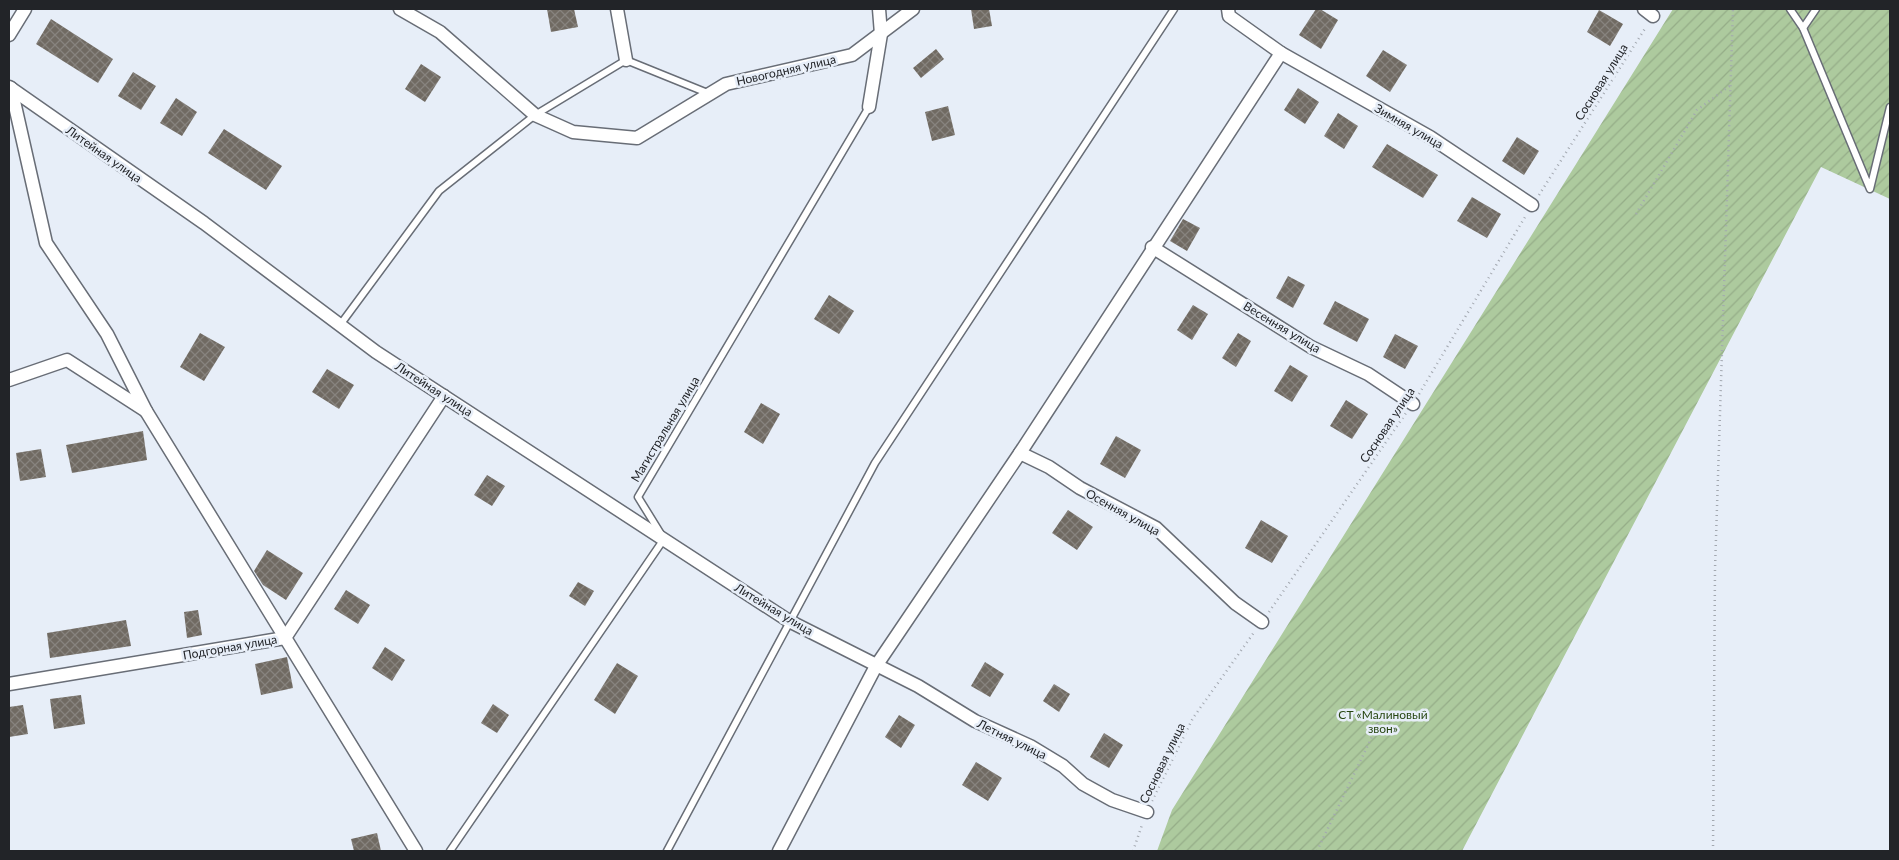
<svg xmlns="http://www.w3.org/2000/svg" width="1899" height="860" font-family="Lato,sans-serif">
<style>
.garden{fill:url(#garden-furrows)}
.building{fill:url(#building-cross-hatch)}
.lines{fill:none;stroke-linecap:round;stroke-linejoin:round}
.lane-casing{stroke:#686d76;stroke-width:9}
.street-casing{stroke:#686d76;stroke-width:15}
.path{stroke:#a3a8b0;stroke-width:2.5;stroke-dasharray:1 4;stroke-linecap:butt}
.lane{stroke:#fff;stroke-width:6}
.street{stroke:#fff;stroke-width:12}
.labels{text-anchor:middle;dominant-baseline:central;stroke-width:5;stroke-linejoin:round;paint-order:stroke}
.street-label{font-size:12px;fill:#222428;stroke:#e7eef8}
.park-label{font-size:12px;fill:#274611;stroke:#e7eef8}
</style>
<defs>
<pattern id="garden-furrows" width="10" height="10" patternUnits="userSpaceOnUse" patternTransform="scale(1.25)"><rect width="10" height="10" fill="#adca9e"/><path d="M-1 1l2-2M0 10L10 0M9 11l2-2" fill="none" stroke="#95ad88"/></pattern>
<pattern id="building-cross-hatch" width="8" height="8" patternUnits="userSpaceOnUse" patternTransform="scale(1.25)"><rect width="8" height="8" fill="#706a62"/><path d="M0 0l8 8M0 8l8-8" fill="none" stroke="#87837e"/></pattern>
</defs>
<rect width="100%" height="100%" fill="#e7eef8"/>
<polygon class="garden" points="1673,9 1890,9 1890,199 1821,167 1462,851 1157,851 1172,810"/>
<g class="building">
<polygon points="547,9 574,9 578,27 551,32"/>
<polygon points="971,9 989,9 992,26 974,29"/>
<polygon points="1316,9 1320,9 1338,20 1321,49 1299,35"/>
<polygon points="1599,10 1623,24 1610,46 1587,32"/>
<polygon points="51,19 113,59 98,83 36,44"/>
<polygon points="936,49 944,59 921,78 913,68"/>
<polygon points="1383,50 1407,65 1390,92 1366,76"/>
<polygon points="421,64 441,77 425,102 405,89"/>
<polygon points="133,72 156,86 141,110 118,96"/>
<polygon points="1298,88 1319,102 1305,124 1284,110"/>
<polygon points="176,98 197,112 182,136 160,123"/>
<polygon points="948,106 955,135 932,141 925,112"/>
<polygon points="1338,113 1358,126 1344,149 1324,136"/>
<polygon points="224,129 282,166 266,190 208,153"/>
<polygon points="1517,137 1539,151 1524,175 1502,161"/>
<polygon points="1387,144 1438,175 1423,198 1372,167"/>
<polygon points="1472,197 1501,214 1487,238 1457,221"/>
<polygon points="1183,219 1200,228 1187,251 1170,241"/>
<polygon points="1288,276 1305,285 1293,308 1276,298"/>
<polygon points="829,295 854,311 839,334 814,319"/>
<polygon points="1335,301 1369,319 1357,342 1323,324"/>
<polygon points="1193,305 1208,314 1192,340 1177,330"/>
<polygon points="200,333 225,347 204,381 180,367"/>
<polygon points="1238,333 1251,341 1236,367 1222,358"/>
<polygon points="1395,334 1418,346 1405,369 1383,357"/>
<polygon points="1290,365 1308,376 1292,402 1274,391"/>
<polygon points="327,369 354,385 339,409 312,392"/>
<polygon points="1346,400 1368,414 1352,439 1330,426"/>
<polygon points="761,403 780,414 763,444 744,432"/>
<polygon points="143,431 147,460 72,473 66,445"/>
<polygon points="1116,436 1141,450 1125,478 1100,464"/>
<polygon points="41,449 46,477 20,481 16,453"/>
<polygon points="487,475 505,486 492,506 474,495"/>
<polygon points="1068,510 1093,527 1077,550 1052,533"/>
<polygon points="1261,520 1288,536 1272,563 1245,548"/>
<polygon points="267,550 303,573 286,600 263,585 254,571"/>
<polygon points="578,582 594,591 585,606 569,596"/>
<polygon points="346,590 370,605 358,624 334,609"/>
<polygon points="198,610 202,635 187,638 184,612"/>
<polygon points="126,620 131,646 50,658 47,633"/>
<polygon points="385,647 405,660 392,681 372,668"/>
<polygon points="287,657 293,688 261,695 255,664"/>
<polygon points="985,662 1004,674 990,697 971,686"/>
<polygon points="617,663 638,676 615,714 594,700"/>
<polygon points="1054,684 1070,694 1059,712 1043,701"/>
<polygon points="81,695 85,724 54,729 50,699"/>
<polygon points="493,704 509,715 497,733 481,723"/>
<polygon points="23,705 28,734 9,737 9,707"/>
<polygon points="899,715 915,725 901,748 885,737"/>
<polygon points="1104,733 1123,745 1109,768 1090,757"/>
<polygon points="976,762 1002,778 988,801 962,785"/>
<polygon points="377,833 381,851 354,851 351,839"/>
</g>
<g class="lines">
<defs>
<g id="lane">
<polyline points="1790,9 1803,28 1870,189 1890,107"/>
<polyline points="1803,28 1816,9"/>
<polyline points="340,325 439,191 535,115 626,60 710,94"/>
<polyline points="450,851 664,539 638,497 869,107"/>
<polyline points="667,851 875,463 1174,9"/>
</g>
<g id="street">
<polyline points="400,9 440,32 535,115 573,132 637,138 726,84 852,55 913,9"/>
<polyline points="617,9 626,60"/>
<polyline points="1644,9 1653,16"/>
<polyline points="9,35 25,9"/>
<polyline points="1281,53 1430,137 1532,205"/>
<polyline points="9,87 204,223 376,352 789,621 918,686 975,721 1030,746 1063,766 1083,784 1112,800 1147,812"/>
<polyline points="11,88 46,243 107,334 146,411 416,851"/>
<polyline points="869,107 881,34 879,9"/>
<polyline points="1152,247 1311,347 1368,374 1413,404"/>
<polyline points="9,380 67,360 146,411"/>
<polyline points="1020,453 1049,467 1080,488 1156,528 1235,603 1262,622"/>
<polyline points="9,684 285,638 444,396"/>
<polyline points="779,851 876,666 1020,453 1281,53 1229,16 1228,9"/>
</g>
</defs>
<use href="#lane" class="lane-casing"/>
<use href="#street" class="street-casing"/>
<g class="path">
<polyline points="1539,195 1646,27"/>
<polyline points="1636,214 1697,110 1731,85"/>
<polyline points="1419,394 1525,217"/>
<polyline points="1269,612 1406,413"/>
<polyline points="1152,801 1193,718 1255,631"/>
<polyline points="1133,851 1142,825"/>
<polyline points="1317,851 1379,722"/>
<polyline points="1713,851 1715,569 1733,9"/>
</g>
<use href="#lane" class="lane"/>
<use href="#street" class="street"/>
</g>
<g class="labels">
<g class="street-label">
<text transform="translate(786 70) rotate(-13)">Новогодняя улица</text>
<text transform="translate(1601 82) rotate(-58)">Сосновая улица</text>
<text transform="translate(1409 126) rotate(30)">Зимняя улица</text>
<text transform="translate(104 154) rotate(35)">Литейная улица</text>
<text transform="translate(1282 327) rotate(31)">Весенняя улица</text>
<text transform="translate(434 389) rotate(33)">Литейная улица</text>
<text transform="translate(1387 425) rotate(-56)">Сосновая улица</text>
<text transform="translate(665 429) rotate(-59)">Магистральная улица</text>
<text transform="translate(1123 512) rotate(29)">Осенняя улица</text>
<text transform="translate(774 609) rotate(31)">Литейная улица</text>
<text transform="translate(230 647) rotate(-10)">Подгорная улица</text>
<text transform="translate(1012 739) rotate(26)">Летняя улица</text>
<text transform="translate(1162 763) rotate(-64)">Сосновая улица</text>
</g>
<g class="park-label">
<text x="1383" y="714">СТ «Малиновый<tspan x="1383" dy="14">звон»</tspan></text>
</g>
</g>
<rect width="1899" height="860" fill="none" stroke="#222428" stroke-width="20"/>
</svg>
